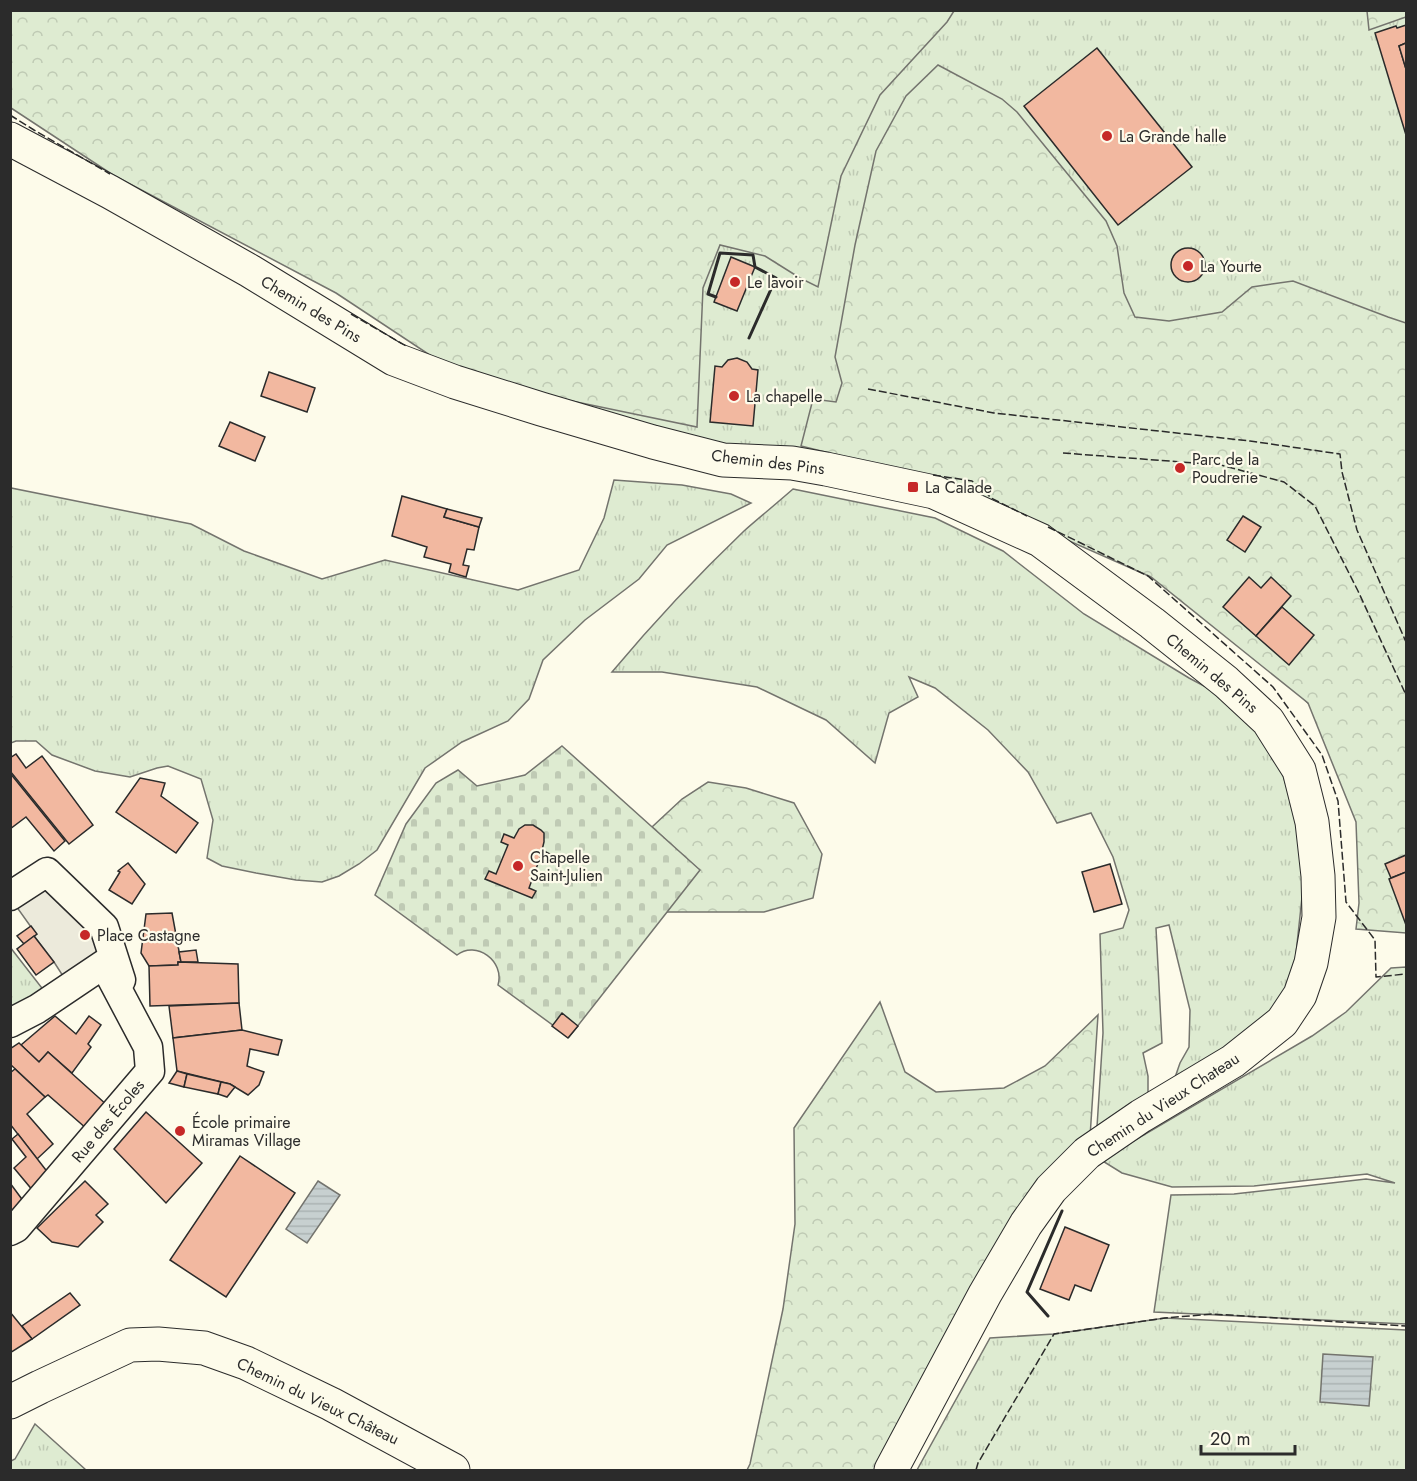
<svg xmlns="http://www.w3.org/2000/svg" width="1417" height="1481" font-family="Jost,sans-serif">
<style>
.grass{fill:url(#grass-tufts);stroke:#74746e;stroke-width:1.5}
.forest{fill:url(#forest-crowns);stroke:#74746e;stroke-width:1.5}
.cemetery{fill:url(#cemetery-stones);stroke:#74746e;stroke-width:1.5}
.parking{fill:#eceadb;stroke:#74746e;stroke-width:1.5}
.water{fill:url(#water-rules);stroke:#74746e;stroke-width:1.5}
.building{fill:#f2b8a0;stroke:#2b2b2b;stroke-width:1.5}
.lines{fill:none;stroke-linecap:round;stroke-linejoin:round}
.minor-casing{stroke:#2b2b2b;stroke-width:31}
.tertiary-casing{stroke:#2b2b2b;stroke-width:35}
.minor{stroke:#fdfbea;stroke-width:28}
.tertiary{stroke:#fdfbea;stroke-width:33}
.fence{stroke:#2b2b2b;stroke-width:1.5;stroke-dasharray:8 3;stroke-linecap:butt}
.wall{stroke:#2b2b2b;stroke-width:3}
.poi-dot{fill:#c62828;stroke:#fdfbea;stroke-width:2}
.labels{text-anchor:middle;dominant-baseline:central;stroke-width:4.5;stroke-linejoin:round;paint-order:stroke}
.poi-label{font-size:16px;fill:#2b2b2b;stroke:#fdfbea;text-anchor:start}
.street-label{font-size:16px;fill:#2b2b2b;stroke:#fdfbea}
</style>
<defs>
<pattern id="grass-tufts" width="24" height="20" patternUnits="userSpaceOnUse" patternTransform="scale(1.5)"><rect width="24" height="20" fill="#deebd1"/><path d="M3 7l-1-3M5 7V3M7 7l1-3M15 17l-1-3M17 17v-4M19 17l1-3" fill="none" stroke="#bfcab4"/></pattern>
<pattern id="forest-crowns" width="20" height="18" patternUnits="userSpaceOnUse" patternTransform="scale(1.5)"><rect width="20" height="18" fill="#deebd1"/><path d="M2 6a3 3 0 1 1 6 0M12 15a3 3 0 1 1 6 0" fill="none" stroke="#bfcab4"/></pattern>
<pattern id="cemetery-stones" width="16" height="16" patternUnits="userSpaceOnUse" patternTransform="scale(1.5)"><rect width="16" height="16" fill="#deebd1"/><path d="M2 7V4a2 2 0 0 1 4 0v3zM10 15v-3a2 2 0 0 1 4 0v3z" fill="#bfcab4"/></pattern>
<pattern id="water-rules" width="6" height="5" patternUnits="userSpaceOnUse" patternTransform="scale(1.5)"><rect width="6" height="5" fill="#c7d0d0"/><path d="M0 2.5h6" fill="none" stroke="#abb3b3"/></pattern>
</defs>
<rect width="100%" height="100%" fill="#fdfbea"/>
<g class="grass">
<polygon points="10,11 1406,11 1406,918 1338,733 1171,567 705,443 478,374"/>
<polygon points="614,480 682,485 731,494 751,503 667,545 639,579 585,620 543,660 529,699 508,721 462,742 425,768 377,850 359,864 339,876 322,882 296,880 256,873 222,866 207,858 213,820 201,779 168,766 157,768 130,777 95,771 52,755 36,741 16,741 11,743 11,488 191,524 244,551 322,579 385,560 518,590 579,570 604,518"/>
<path d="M793,489L935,518L1003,551L1084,614L1189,678L1223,696L1272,740L1300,830L1303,888L1294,972L1271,1016L1173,1083L1180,1063L1189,1047L1190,1010L1169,925L1156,928L1162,1043L1143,1053L1148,1076V1093L1097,1127L1103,1033L1100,934L1123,928L1129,910L1113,857L1091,813L1057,823L1028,772L988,730L935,688L909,677L918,697L889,713L875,763L826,720L757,687L662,672H612C653,623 698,575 744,531C760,517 777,503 793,489Z"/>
<polygon points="10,947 45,992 10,1011"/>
<polygon points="1406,967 1406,1324 1154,1312 1171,1195 1234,1194 1366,1179 1395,1183 1367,1174 1254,1186 1172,1187 1122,1173 1101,1160 1312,1036 1346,1012 1391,968"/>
<polygon points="1165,1318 1406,1330 1406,1470 917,1470 990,1338 1054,1334"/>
<polygon points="35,1424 86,1470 11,1470 11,1461 15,1459"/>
</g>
<g class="forest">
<polygon points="10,11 954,11 947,22 880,95 841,176 818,287 800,278 765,256 720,245 703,288 697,427 466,379 336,293 113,175 11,108"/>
<polygon points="1367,11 1406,11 1406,17 1369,30"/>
<polygon points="938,65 1002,99 1017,112 1106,221 1117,246 1124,293 1135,317 1169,321 1222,312 1252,287 1293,281 1388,317 1406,323 1406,933 1356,929 1359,903 1356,822 1308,703 1151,577 922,476 801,446 813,399 836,402 842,383 835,357 855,245 876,151 906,96"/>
<polygon points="708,782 746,788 794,803 822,854 813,898 764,912 666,912 699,870 652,827 682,799"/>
<polygon points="880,1002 905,1072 936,1092 1004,1088 1045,1066 1098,1015 1090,1137 900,1424 874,1470 747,1470 750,1464 783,1309 795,1224 794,1128"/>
</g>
<path class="cemetery" d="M562,746L700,870L569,1037L498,985C505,961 476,940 457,955L375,895L406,824L436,783L458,770L477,786L525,775Z"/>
<polygon class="parking" points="47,872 104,927 104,964 70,987 54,962 34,936 36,934 11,899"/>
<g class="water">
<polygon points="318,1181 340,1195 307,1243 286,1229"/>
<polygon points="1323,1354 1373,1357 1369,1406 1320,1402"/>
</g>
<g class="building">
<polygon points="1406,25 1406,43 1399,46 1406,69 1406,135 1375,33 1396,26 1397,28"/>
<polygon points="1406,43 1406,69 1399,46"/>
<polygon points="1097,48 1192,167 1118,225 1024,106"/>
<circle cx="1188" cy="265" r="17"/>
<polygon points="731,257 755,267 737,311 714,302"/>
<polygon points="737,358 747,362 752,369 758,370 753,426 710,422 715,366 722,367 728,360"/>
<polygon points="269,372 315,388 307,412 261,396"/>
<polygon points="230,422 265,437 255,461 219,446"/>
<polygon points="402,496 447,509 444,517 479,527 474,550 467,549 463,565 469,566 466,577 449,572 451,564 424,557 427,547 392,536"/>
<polygon points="447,509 482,518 479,527 444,517"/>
<polygon points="1243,516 1261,527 1245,552 1227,540"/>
<polygon points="1249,577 1261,588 1271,577 1291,596 1256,636 1223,607"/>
<polygon points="1282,607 1314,635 1289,665 1256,636"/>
<polygon points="16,754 26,768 42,756 93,825 69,844 10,771 10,758"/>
<polygon points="10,773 65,841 54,851 26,817 10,829"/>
<polygon points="140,778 165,783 161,796 198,823 176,853 116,812"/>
<polygon points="525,825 533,825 541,830 544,833 544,842 542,850 550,854 547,861 540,858 529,888 536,891 532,898 485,879 489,871 496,874 508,845 501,842 504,834 514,838 519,829"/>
<polygon points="1406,855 1406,872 1391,878 1385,864"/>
<polygon points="128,863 145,884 132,904 109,890 120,872 118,871 119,870"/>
<polygon points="1110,864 1122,904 1094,912 1082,872"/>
<polygon points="1406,872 1406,925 1389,879"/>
<polygon points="172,913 181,962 178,962 178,965 149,966 141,953 146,914"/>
<polygon points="31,926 37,934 24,944 17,936"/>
<polygon points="34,936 54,962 36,975 17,949"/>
<polygon points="196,950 198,962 181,962 179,952"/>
<polygon points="178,962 238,964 239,1003 150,1006 149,966 178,965"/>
<polygon points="239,1003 242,1030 173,1038 169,1006"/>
<polygon points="562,1013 578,1026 568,1038 552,1026"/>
<polygon points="55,1016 76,1034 89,1016 101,1025 88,1044 91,1047 72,1073 48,1052 39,1062 21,1045"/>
<polygon points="242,1030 282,1040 278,1055 250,1049 247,1066 264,1072 259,1085 248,1095 230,1084 177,1071 173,1038"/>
<polygon points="19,1043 39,1062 48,1052 108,1106 87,1129 48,1095 45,1097 10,1064 10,1049"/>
<polygon points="15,1069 45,1097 27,1114 53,1144 37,1159 10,1124 10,1073"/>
<polygon points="177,1071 187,1074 184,1087 169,1083"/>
<polygon points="187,1074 221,1082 218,1094 184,1087"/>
<polygon points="221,1082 230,1084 235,1087 227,1097 218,1094"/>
<polygon points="146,1112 202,1163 166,1203 114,1149"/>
<polygon points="18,1134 49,1174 34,1192 14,1168 26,1157 12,1139"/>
<polygon points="240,1156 295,1193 226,1297 170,1260"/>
<polygon points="85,1181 108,1204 96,1215 103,1222 78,1247 52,1242 37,1228"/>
<polygon points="10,1183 24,1202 10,1214"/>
<polygon points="1065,1227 1109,1245 1091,1291 1075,1285 1069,1300 1040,1289"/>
<polygon points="70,1293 80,1305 32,1339 22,1326"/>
<polygon points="10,1312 32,1339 10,1353"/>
</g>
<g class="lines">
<defs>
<g id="minor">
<polyline points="10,896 47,872 104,927 121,980"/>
<polyline points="10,1023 37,1009 104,964 148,1047 150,1071 16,1228 10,1231"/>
</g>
<g id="tertiary">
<polyline points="10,139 110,192 250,271 394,359 455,382 541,409 653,442 723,460 792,463 826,469 934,492 1040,540 1152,623 1226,682 1268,721 1299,770 1312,822 1318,876 1319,917 1311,963 1300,995 1282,1022 1233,1061 1141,1116 1087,1153 1051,1189 1026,1224 985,1294 891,1470"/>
<polyline points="10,1402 40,1387 130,1345 158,1344 204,1348 246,1363 331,1404 453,1470"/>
</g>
</defs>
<use href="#minor" class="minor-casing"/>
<use href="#tertiary" class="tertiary-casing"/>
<use href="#minor" class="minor"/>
<use href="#tertiary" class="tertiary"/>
<g class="fence">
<polyline points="10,115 34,130 110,174"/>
<polyline points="351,314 408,347"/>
<polyline points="868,389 994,413 1250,441 1340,454 1342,472 1357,530 1406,642"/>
<polyline points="1063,453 1221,465 1284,482 1315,506 1358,591 1406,695"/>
<polyline points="933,475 972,481 982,488 991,498 1027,516"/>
<polyline points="1048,527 1148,576 1273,687 1322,755 1338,801 1346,902 1375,940 1376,977 1406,974"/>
<polyline points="976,1470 978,1463 1054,1334 1165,1318 1212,1314 1406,1326"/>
</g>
<g class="wall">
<polyline points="716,297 708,294 720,253 753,255 755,267 776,278 749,338"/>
<polyline points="1048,1316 1027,1292 1062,1211"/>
</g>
</g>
<g class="poi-dot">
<circle cx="1107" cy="136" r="6"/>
<circle cx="1188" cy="266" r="6"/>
<circle cx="735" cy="282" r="6"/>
<circle cx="734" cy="396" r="6"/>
<circle cx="1180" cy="468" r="6"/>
<rect x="907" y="481" width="12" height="12" rx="3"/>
<circle cx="518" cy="866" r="6"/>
<circle cx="85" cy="935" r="6"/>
<circle cx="180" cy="1131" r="6"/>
</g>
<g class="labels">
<g class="poi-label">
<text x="1119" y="136">La Grande halle</text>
<text x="1200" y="266">La Yourte</text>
<text x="747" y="282">Le lavoir</text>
<text x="746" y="396">La chapelle</text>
<text x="1192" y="459">Parc de la<tspan x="1192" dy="18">Poudrerie</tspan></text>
<text x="925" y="487">La Calade</text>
<text x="530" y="857">Chapelle<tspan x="530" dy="18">Saint-Julien</tspan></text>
<text x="97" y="935">Place Castagne</text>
<text x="192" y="1122">École primaire<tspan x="192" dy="18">Miramas Village</tspan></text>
</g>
<g class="street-label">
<text transform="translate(311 309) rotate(31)">Chemin des Pins</text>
<text transform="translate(768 462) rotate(7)">Chemin des Pins</text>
<text transform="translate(1212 673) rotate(40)">Chemin des Pins</text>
<text transform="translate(1163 1105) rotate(-33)">Chemin du Vieux Chateau</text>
<text transform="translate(108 1121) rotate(-50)">Rue des Écoles</text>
<text transform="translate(318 1401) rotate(26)">Chemin du Vieux Château</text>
</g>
</g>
<rect width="1417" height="1481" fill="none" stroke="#2b2b2b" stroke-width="24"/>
<path d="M1201 1445v9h94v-9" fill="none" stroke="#2b2b2b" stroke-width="3"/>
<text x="1210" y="1445" font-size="18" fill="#2b2b2b" stroke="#fdfbea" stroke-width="4.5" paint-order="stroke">20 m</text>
</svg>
